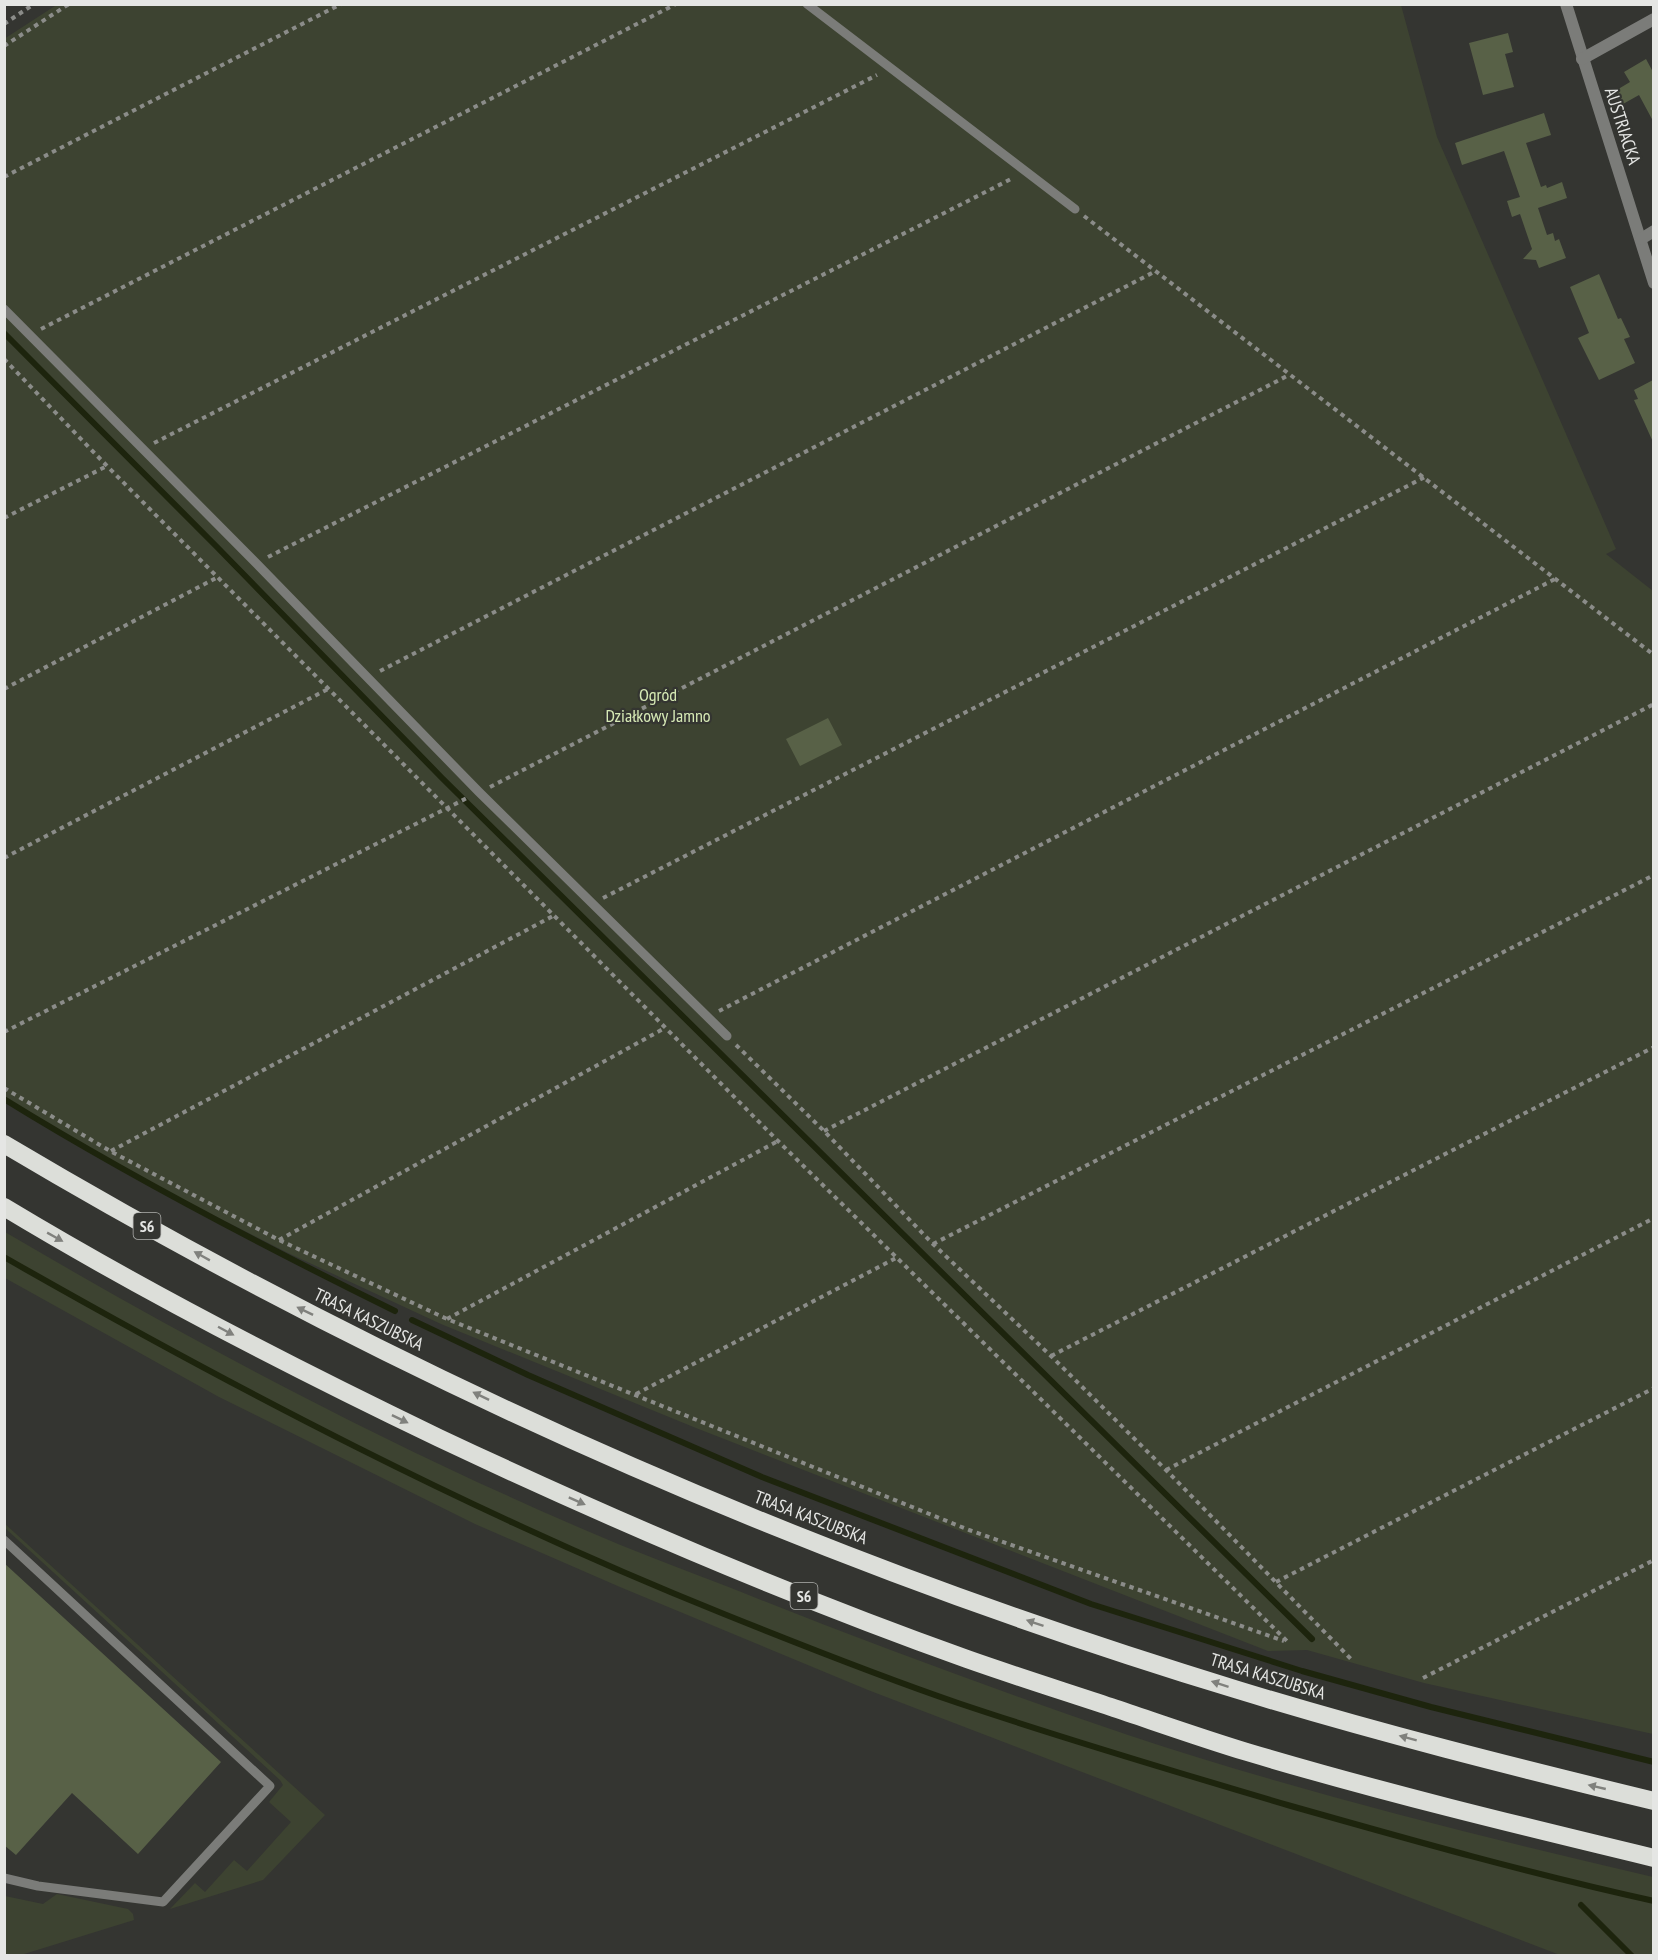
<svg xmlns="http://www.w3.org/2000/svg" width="1658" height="1960" font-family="'PT Sans Narrow',sans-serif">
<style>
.green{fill:#3d4331}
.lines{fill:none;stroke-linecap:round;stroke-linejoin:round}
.stream{stroke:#1d240d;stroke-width:6}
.building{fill:#586147}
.path{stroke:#8b8c89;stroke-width:4;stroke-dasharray:4.5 4.5;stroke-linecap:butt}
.service{stroke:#7b7c79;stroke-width:9}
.minor{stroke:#7b7c79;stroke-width:12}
.motorway{stroke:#dcded9;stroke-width:18}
.oneway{fill:#80817d}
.labels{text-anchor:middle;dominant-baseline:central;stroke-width:4.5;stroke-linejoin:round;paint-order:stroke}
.shield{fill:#343531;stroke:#b0b1ae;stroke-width:1.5}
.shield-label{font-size:16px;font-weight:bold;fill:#e5e6e4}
.street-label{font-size:18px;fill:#e5e6e4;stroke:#343531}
.park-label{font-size:18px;fill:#d6e9b5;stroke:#343531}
</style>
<rect width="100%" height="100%" fill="#343531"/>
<g class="green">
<polygon points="58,4 1401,5 1437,137 1616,549 1606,554 1653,591 1653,1734 1424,1683 1307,1650 1268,1651 696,1428 441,1324 288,1253 81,1148 5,1100 4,39"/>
<path d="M5,1232C192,1342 385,1444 585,1530C631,1550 679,1568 726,1586C858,1639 992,1689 1128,1735C1300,1792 1477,1836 1653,1877V1955H1560L868,1690L620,1587L475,1524L219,1397L5,1278Z"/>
<polygon points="4,1523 325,1815 263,1880 170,1909 195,1883 205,1892 234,1860 247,1871 291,1822 269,1802 283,1785 280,1780 5,1528"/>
<polygon points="57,1894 128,1909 133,1914 134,1920 21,1955 5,1955 5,1896 43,1904"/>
</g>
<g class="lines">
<g class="stream">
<polyline points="4,333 216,546 442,778 1312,1639"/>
<path d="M4,1099C130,1177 263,1246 395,1311"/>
<path d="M4,1257C237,1390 475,1514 724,1614C801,1645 879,1676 958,1703C1068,1740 1179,1773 1291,1806C1411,1840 1531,1874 1654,1901"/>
<polyline points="412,1320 528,1375 762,1477 1091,1604 1302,1671 1431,1707 1654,1762"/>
<polyline points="1581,1905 1632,1956"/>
</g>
</g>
<g class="building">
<polygon points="1508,33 1513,52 1505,54 1514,87 1483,95 1469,43"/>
<polygon points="1646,59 1653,72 1653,121 1639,95 1623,104 1615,91 1630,82 1624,72"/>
<polygon points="1544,113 1551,135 1526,143 1541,187 1546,185 1547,188 1562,182 1567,198 1538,208 1547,235 1553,233 1555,241 1559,239 1566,258 1539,268 1536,260 1523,259 1532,249 1520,214 1512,217 1507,201 1520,197 1504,151 1462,165 1455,143"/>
<polygon points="1599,274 1618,319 1621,318 1630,337 1624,339 1635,363 1599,380 1578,338 1589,333 1570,287"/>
<polygon points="1653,380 1653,442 1634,400 1638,399 1634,390"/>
<polygon points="828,718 842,745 800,766 786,739"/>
<polygon points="4,1563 221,1762 138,1854 72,1793 16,1855 4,1845"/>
</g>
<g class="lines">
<g class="path">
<polyline points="4,24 34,4"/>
<polyline points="4,46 69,4"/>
<polyline points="4,177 341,4"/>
<polyline points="1084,216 1654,655"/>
<polyline points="41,329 676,4"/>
<polyline points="4,359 107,466 778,1141 1288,1642"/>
<polyline points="154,443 877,75"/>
<polyline points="4,518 107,466"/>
<polyline points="268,557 1013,178"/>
<polyline points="380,671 1156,271"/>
<polyline points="4,689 218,577"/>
<polyline points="490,787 1289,375"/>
<polyline points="4,858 328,689"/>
<polyline points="603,898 1425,477"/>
<polyline points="719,1011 1555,579"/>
<polyline points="4,1032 467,798"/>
<polyline points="736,1045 824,1131 933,1244 1051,1356 1166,1470 1351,1659"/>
<polyline points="4,1088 110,1151 279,1240 447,1319 969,1530 1284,1641"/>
<polyline points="824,1131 1654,704"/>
<polyline points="111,1151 553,916"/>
<polyline points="279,1240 665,1028"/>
<polyline points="933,1244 1654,875"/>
<polyline points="447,1319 778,1141"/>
<polyline points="1051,1356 1654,1047"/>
<polyline points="636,1394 896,1258"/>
<polyline points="1166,1470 1654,1218"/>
<polyline points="1276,1582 1654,1388"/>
<polyline points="1423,1678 1654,1560"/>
</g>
<g class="service">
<polyline points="807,4 1075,209"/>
<polyline points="4,309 256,563 479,792 727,1036"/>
<polyline points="4,1540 270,1786 163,1902 38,1886 4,1878"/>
</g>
<g class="minor">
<polyline points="1566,4 1654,283"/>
<polyline points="1582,59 1654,19"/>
<polyline points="1641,239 1654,231"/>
</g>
<g class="motorway">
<path d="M4,1144C391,1374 807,1559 1238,1690C1375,1732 1514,1767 1654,1801"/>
<path d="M4,1207C145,1292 291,1367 439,1438C611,1519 787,1595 967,1659C1015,1676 1063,1691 1111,1707C1156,1722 1201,1738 1247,1752C1381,1792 1517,1825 1654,1858"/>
</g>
</g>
<defs><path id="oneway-solid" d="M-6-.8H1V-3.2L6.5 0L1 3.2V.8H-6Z" transform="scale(1.5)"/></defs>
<g class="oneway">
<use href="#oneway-solid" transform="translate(55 1237) rotate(29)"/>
<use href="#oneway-solid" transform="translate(202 1256) rotate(-151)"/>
<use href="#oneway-solid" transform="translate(305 1311) rotate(-154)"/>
<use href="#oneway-solid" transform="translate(226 1331) rotate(28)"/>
<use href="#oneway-solid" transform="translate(481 1396) rotate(-154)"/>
<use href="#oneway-solid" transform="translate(400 1419) rotate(26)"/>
<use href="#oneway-solid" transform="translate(577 1501) rotate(24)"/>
<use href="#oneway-solid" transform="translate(1035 1623) rotate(-161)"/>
<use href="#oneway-solid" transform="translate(1220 1684) rotate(-162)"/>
<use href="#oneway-solid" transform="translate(1408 1738) rotate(-165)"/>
<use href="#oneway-solid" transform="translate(1597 1787) rotate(-167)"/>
</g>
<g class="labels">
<g class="shield">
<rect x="133.5" y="1213" width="27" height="26" rx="4.5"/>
<rect x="790.5" y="1583" width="27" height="26" rx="4.5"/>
</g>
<g class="shield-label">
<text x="147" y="1226">S6</text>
<text x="804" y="1596">S6</text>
</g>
<g class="street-label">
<text transform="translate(1623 126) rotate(72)">AUSTRIACKA</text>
<text transform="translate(369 1319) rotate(26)">TRASA KASZUBSKA</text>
<text transform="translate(811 1517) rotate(21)">TRASA KASZUBSKA</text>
<text transform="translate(1268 1676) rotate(17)">TRASA KASZUBSKA</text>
</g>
<g class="park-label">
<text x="658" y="694">Ogród<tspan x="658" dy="21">Działkowy Jamno</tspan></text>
</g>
</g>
<rect width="1658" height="1960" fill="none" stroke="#e5e6e4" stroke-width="12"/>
</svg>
